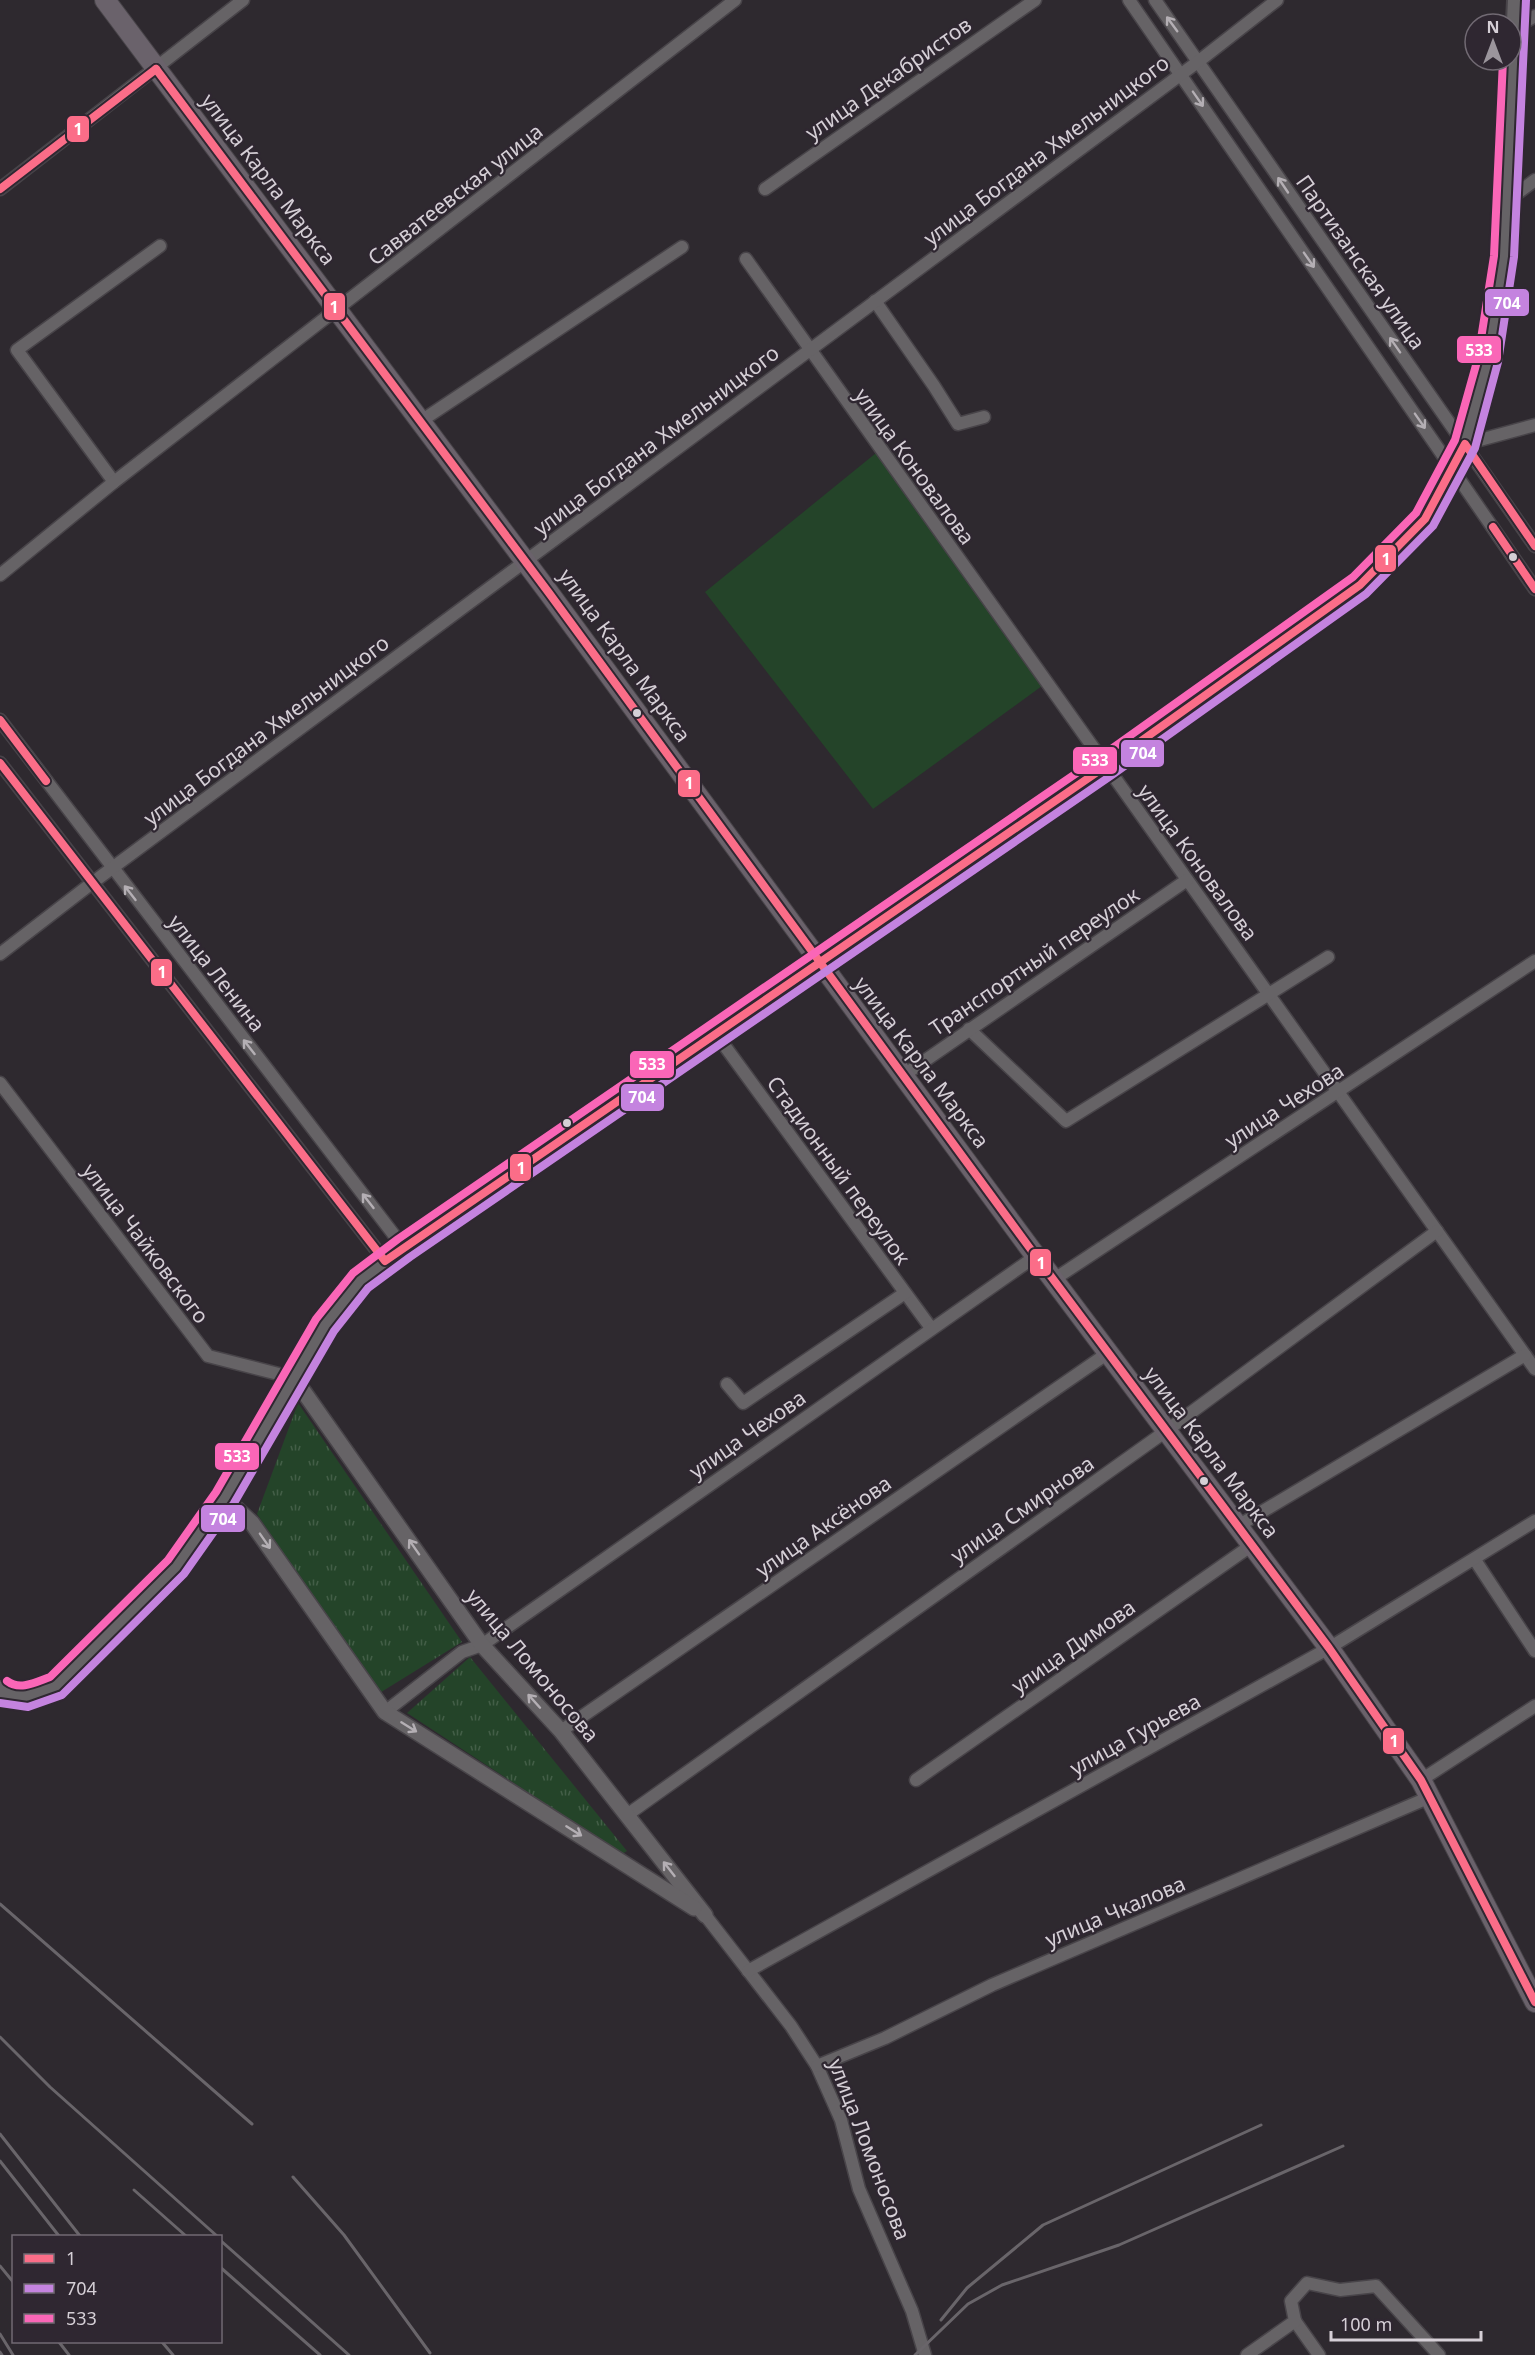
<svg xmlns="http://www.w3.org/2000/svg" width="1535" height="2355" font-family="'Noto Sans',sans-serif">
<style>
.park{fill:url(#park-tufts)}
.garden{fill:#244429}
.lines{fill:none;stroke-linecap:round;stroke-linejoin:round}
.minor-casing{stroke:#484449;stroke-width:15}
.tertiary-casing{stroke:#484449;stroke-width:18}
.secondary-casing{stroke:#484449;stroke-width:20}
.trunk-casing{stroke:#484449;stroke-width:22}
.minor{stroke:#666366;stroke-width:12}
.tertiary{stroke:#666366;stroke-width:15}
.secondary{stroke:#666366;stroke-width:16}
.trunk{stroke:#6a626b;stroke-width:20}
.rail{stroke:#69656a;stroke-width:3}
.bus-1-casing{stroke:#2f2731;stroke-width:12}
.bus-2-casing{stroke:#2f2731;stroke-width:12}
.bus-3-casing{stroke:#2f2731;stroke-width:12}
.bus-1{stroke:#fb6d88;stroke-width:8}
.bus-2{stroke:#c483df;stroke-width:8}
.bus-3{stroke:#fa66b7;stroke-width:8}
.oneway{stroke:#b4afb4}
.bus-dot{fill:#d5cfd6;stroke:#2f2731;stroke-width:2}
.labels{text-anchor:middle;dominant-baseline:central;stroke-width:4.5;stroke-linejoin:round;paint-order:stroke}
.street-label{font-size:21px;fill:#d5cfd6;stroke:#2f2731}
.line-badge{stroke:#2f2731;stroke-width:2}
.badge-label{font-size:16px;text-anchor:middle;font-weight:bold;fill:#fff}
</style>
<defs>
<pattern id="park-tufts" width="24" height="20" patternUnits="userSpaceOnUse" patternTransform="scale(1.5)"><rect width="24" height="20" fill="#244429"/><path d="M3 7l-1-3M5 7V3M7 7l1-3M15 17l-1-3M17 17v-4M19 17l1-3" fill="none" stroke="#435e47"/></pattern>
</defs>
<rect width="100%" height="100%" fill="#2e292f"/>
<g class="park">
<polygon points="298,1403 462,1642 378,1694 257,1514"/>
<polygon points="470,1657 627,1851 622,1854 407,1713"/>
</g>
<polygon class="garden" points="876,453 1042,686 873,809 705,592"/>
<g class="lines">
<defs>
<g id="minor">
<polyline points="1129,0 1535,589"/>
<polyline points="1155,0 1535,546"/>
<polyline points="1514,28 1535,16"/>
<polyline points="0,189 243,0"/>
<polyline points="765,189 1035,0"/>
<polyline points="1507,201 1535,180"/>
<polyline points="746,259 1535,1369"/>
<polyline points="875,301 934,386 958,424 984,417"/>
<polyline points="421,421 682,247"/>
<polyline points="1465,444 1535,425"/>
<polyline points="114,482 17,350 160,246"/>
<polyline points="0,575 114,482 735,0"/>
<polyline points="0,720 404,1248"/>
<polyline points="0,763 385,1261"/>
<polyline points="0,954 92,883 1199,61 1277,0"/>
<polyline points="969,1029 1066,1121 1328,957"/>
<polyline points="716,1034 931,1328"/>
<polyline points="904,1075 1187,880"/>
<polyline points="0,1083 208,1356 294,1378"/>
<polyline points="1053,1280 1535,961"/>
<polyline points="727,1384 743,1403 905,1293"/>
<polyline points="1238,1526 1525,1355"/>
<polyline points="1475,1560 1535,1651"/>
<polyline points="385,1712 462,1652 482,1645 1036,1256"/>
<polyline points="561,1731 1108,1353"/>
<polyline points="916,1780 1252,1545"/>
<polyline points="1421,1780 1535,1706"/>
<polyline points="627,1815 1166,1431 1437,1231"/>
<polyline points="705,1915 791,2026 817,2066 841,2120 859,2189 912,2311 925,2355"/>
<polyline points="748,1971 1329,1648 1535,1521"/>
<polyline points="817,2066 885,2038 992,1985 1430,1797"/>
<polyline points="1295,2321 1319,2355"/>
<polyline points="1247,2355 1295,2321 1291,2301 1307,2283 1340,2290 1376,2286 1439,2355"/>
</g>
<g id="tertiary">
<polyline points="294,1378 482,1645 561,1731 705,1915"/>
<polyline points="225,1498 252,1523 385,1712 694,1908"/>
<polyline points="0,1689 6,1694 26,1697 56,1686 176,1567 225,1498 325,1325 361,1280 404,1248 820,963"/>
</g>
<polyline id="secondary" points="820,963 1106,766 1360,585 1425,519 1465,444 1488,360 1504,257 1516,0"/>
<polyline id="trunk" points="105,0 549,593 1029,1247 1329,1648 1421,1780 1535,2002"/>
</defs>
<use href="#minor" class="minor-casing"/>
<use href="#tertiary" class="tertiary-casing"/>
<use href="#secondary" class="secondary-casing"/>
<use href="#trunk" class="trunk-casing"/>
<use href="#minor" class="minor"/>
<use href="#tertiary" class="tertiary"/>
<use href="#secondary" class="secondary"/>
<use href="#trunk" class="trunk"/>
<g class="rail">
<polyline points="0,1904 252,2124"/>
<polyline points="0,2037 50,2087 217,2236"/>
<polyline points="0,2134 80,2236"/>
<polyline points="0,2161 59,2236"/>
<polyline points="293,2177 344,2235 430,2353"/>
<polyline points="134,2190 186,2236"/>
<polyline points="220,2240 349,2355"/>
<polyline points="0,2266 14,2283"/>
<polyline points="220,2267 320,2355"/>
<polyline points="941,2320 967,2288 1043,2225 1261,2125"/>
<polyline points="0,2334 13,2355"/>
<polyline points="59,2342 69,2355"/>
<polyline points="162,2342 173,2355"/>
<polyline points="0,2352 2,2355"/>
<polyline points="915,2355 968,2304 1002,2285 1119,2245 1343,2146"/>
</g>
<defs>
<g id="bus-1">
<polyline points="156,69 549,593 1029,1247 1329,1648 1421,1780 1535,2002"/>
<polyline points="0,189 156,69"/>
<polyline points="1493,527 1535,589"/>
<polyline points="0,720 46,781"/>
<polyline points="0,763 385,1261 1106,766 1360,585 1425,519 1465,444 1535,546"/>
</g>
<polyline id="bus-2" points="0,1703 28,1707 62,1695 184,1574 234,1503 334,1331 368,1288 410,1257 1112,775 1366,594 1433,526 1475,448 1498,362 1514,257 1526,0"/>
<path id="bus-3" d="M7,1681C20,1691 36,1682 50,1677L168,1560L216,1492L316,1319L353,1273L398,1239L1100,757L1353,577L1416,513L1455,440L1478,358L1494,256L1503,60"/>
</defs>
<use href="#bus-1" class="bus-1-casing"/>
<use href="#bus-2" class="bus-2-casing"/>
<use href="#bus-3" class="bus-3-casing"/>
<use href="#bus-1" class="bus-1"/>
<use href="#bus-2" class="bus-2"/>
<use href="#bus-3" class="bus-3"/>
</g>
<defs><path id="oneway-shaft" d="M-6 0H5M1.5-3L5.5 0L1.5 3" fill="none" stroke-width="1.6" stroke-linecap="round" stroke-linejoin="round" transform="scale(1.5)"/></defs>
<g class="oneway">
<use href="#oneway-shaft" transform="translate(1172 24) rotate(-126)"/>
<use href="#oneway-shaft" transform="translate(1198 99) rotate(55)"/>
<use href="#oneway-shaft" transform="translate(1283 185) rotate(-124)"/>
<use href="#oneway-shaft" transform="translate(1309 260) rotate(55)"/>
<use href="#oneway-shaft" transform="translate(1395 345) rotate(-125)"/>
<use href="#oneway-shaft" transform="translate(1420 421) rotate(55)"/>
<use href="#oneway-shaft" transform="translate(130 893) rotate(-128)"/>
<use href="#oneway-shaft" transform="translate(249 1047) rotate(-128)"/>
<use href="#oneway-shaft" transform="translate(368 1201) rotate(-128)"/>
<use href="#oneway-shaft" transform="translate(265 1541) rotate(55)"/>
<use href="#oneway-shaft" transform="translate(414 1547) rotate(-125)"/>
<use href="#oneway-shaft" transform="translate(534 1701) rotate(-132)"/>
<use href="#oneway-shaft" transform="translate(409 1727) rotate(32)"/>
<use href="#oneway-shaft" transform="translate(574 1831) rotate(32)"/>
<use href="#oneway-shaft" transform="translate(669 1869) rotate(-128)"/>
</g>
<g class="bus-dot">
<circle cx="1513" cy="557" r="5"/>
<circle cx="637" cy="713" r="5"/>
<circle cx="567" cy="1123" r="5"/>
<circle cx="1204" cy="1481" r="5"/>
</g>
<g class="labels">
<g class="street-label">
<text transform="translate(888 78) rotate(-35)">улица Декабристов</text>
<text transform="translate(1046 150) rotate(-37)">улица Богдана Хмельницкого</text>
<text transform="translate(269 179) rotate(53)">улица Карла Маркса</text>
<text transform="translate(455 194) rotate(-38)">Савватеевская улица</text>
<text transform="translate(1361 262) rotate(55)">Партизанская улица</text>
<text transform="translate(656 440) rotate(-37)">улица Богдана Хмельницкого</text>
<text transform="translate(915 466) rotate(54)">улица Коновалова</text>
<text transform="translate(625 655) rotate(54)">улица Карла Маркса</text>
<text transform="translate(266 730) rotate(-37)">улица Богдана Хмельницкого</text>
<text transform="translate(1198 862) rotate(54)">улица Коновалова</text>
<text transform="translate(1034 961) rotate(-34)">Транспортный переулок</text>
<text transform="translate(217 973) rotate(52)">улица Ленина</text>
<text transform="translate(922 1062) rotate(53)">улица Карла Маркса</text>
<text transform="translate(1284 1105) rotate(-33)">улица Чехова</text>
<text transform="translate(839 1170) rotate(54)">Стадионный переулок</text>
<text transform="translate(146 1243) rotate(53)">улица Чайковского</text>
<text transform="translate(747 1434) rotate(-35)">улица Чехова</text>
<text transform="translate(1212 1452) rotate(53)">улица Карла Маркса</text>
<text transform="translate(1022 1509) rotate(-35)">улица Смирнова</text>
<text transform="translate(823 1526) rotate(-35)">улица Аксёнова</text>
<text transform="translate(1073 1646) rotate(-35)">улица Димова</text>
<text transform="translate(533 1665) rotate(50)">улица Ломоносова</text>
<text transform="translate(1135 1734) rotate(-29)">улица Гурьева</text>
<text transform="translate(1115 1911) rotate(-23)">улица Чкалова</text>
<text transform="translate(870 2149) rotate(69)">улица Ломоносова</text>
</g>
</g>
<g class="line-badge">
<rect x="66" y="115" width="24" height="28" rx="6" fill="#fb6d88"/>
<rect x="1484" y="288" width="46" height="29" rx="6" fill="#c483df"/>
<rect x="323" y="292" width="23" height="29" rx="6" fill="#fb6d88"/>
<rect x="1456" y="335" width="46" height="29" rx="6" fill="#fa66b7"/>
<rect x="1374" y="544" width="23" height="29" rx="6" fill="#fb6d88"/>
<rect x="1120" y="739" width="45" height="29" rx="6" fill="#c483df"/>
<rect x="1072" y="746" width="46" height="29" rx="6" fill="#fa66b7"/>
<rect x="677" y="769" width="24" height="29" rx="6" fill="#fb6d88"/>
<rect x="150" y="958" width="23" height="29" rx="6" fill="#fb6d88"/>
<rect x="629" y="1050" width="46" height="29" rx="6" fill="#fa66b7"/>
<rect x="620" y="1083" width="45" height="29" rx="6" fill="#c483df"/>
<rect x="509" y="1153" width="23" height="29" rx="6" fill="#fb6d88"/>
<rect x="1029" y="1248" width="23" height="29" rx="6" fill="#fb6d88"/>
<rect x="214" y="1442" width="46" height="29" rx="6" fill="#fa66b7"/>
<rect x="200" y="1504" width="46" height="29" rx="6" fill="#c483df"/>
<rect x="1382" y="1727" width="23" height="28" rx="6" fill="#fb6d88"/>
</g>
<g class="badge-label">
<text x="78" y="135">1</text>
<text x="1507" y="309">704</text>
<text x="334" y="313">1</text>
<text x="1479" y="356">533</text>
<text x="1386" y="565">1</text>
<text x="1143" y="759">704</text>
<text x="1095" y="766">533</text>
<text x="689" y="789">1</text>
<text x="162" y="978">1</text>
<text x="652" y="1070">533</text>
<text x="642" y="1103">704</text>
<text x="521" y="1174">1</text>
<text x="1041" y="1269">1</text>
<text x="237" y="1462">533</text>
<text x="223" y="1525">704</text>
<text x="1394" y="1747">1</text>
</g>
<rect x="12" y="2235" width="210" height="108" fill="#2f2731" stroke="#716a73" stroke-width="1.5"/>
<rect x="24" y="2254" width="30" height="9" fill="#fb6d88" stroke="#716a73" stroke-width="1.5"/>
<text x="66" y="2265" font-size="18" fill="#d5cfd6">1</text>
<rect x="24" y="2284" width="30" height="9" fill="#c483df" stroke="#716a73" stroke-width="1.5"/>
<text x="66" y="2295" font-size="18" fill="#d5cfd6">704</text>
<rect x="24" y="2314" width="30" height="9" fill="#fa66b7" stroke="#716a73" stroke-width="1.5"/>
<text x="66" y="2325" font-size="18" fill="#d5cfd6">533</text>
<g transform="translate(1493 42)"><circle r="28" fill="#2f2731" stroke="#716a73" stroke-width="1.5"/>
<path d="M0-4.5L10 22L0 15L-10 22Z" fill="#9b959c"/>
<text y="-9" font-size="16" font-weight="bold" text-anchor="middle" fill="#d5cfd6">N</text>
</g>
<path d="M1331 2331v9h150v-9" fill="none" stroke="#d5cfd6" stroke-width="3"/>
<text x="1340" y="2331" font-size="18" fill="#d5cfd6" stroke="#2f2731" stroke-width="4.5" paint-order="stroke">100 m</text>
</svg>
